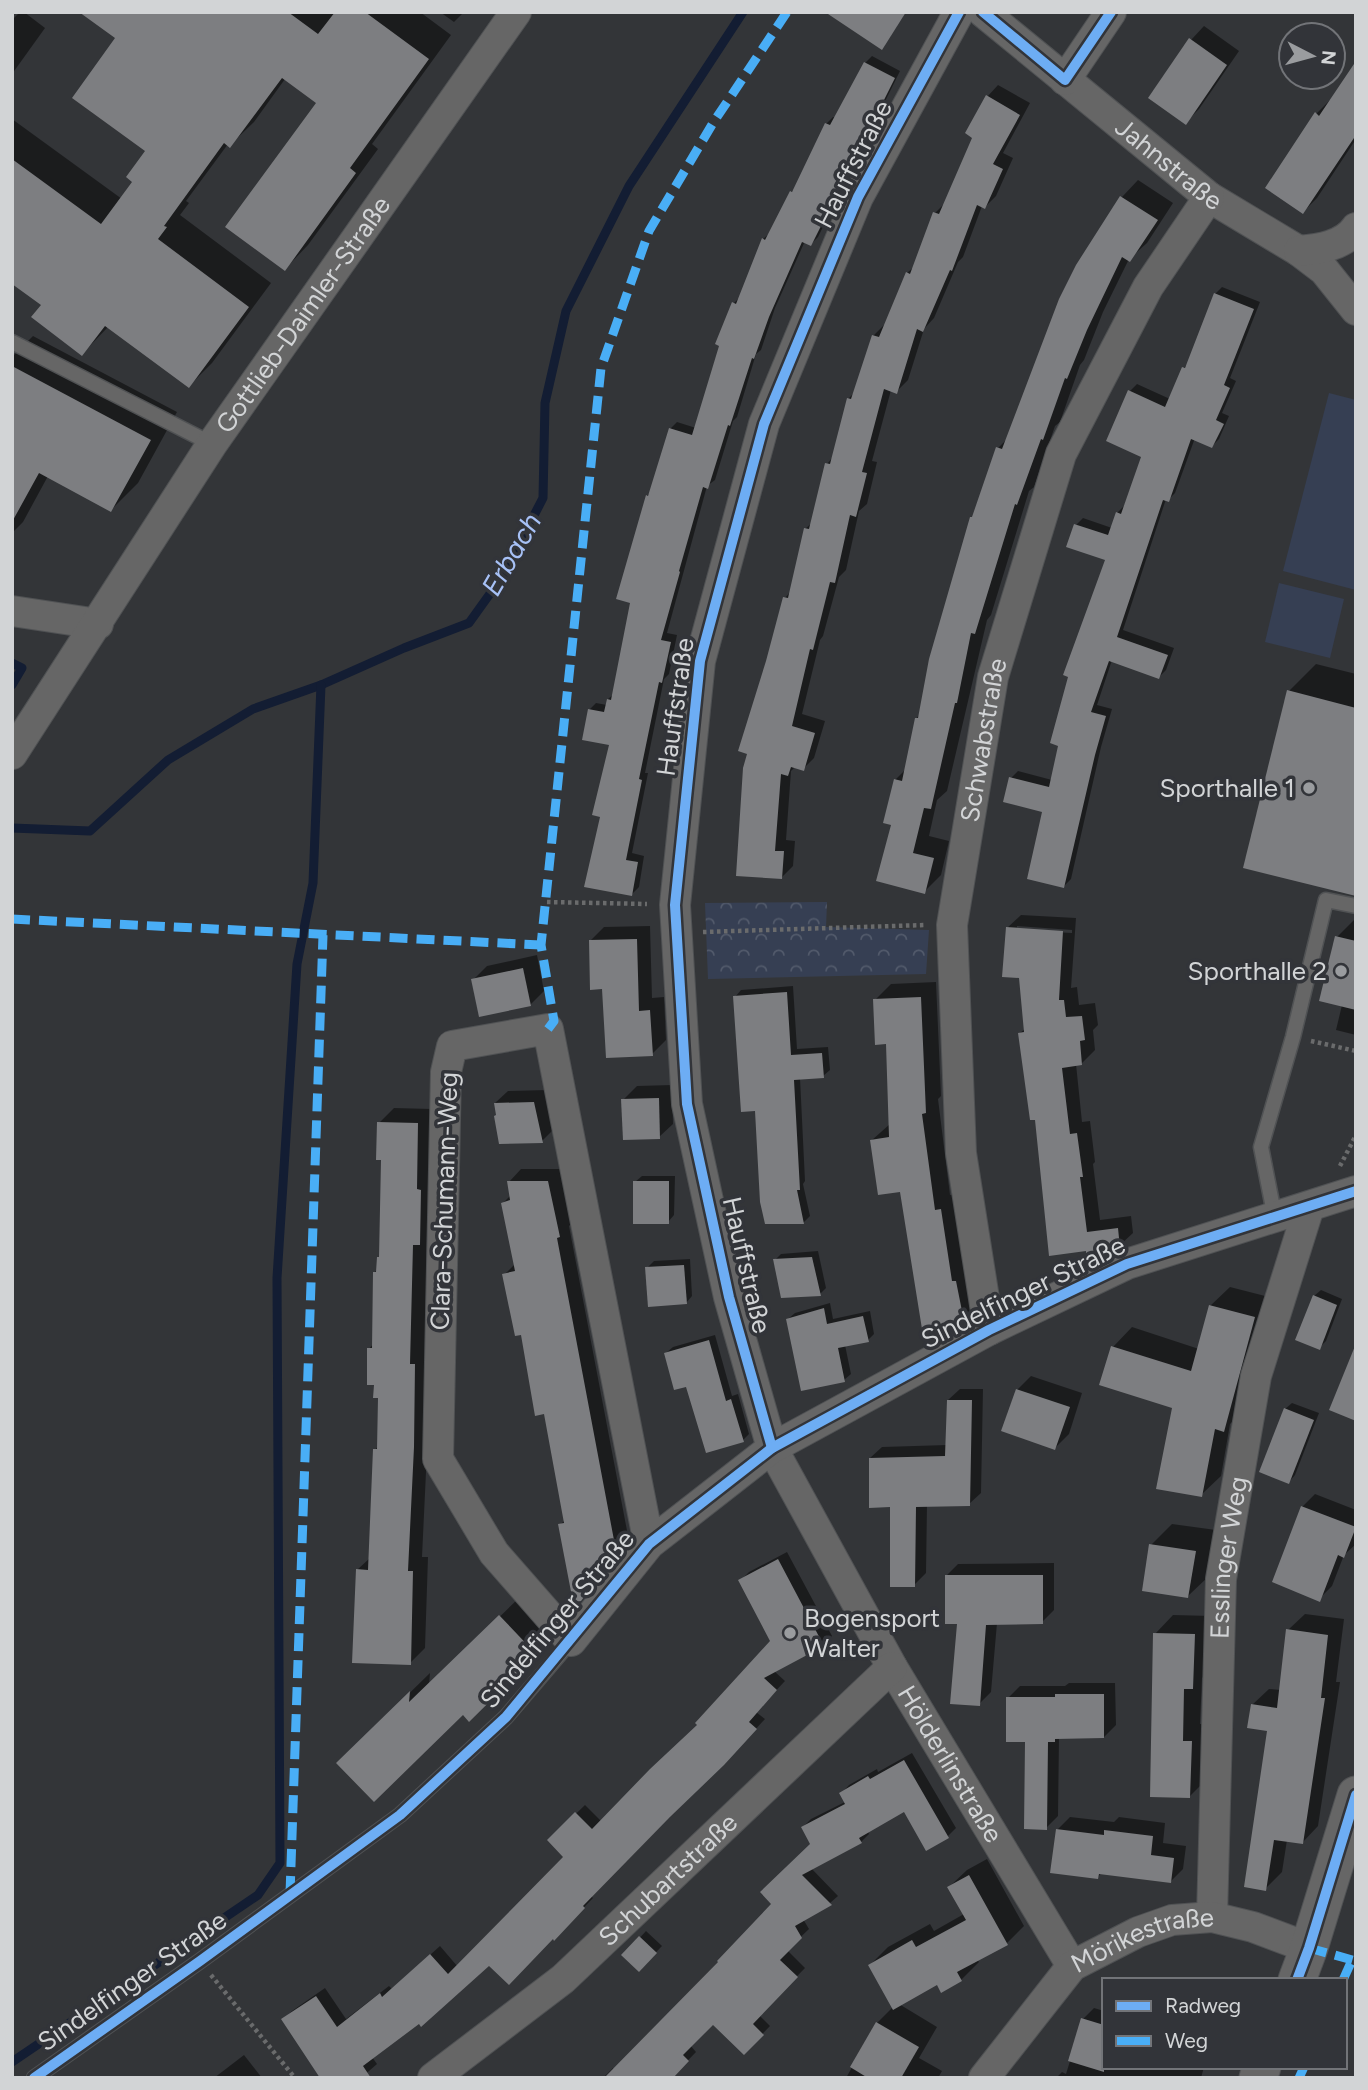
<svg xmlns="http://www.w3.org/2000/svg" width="1368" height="2090" font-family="Figtree,sans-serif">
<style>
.park{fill:url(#park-crowns)}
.pitch{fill:#363f53}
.shadow{fill:#0007;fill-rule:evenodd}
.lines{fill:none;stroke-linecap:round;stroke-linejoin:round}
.stream{stroke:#131d33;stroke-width:9}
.building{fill:#7d7e81}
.service-casing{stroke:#505254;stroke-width:17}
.minor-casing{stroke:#505254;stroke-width:32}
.tertiary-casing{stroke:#505254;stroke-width:39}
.path{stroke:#6a6b6c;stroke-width:4.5;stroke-dasharray:3.5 3.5;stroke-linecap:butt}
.service{stroke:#666;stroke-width:14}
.minor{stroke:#666;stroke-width:30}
.tertiary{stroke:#666;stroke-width:37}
.quiet{stroke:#49aef6;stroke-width:9;stroke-dasharray:18 9;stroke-linecap:butt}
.cycleway-casing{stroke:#323439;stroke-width:15}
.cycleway{stroke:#6dadf4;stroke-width:10}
.poi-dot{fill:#9a9c9f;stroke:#323439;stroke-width:2.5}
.labels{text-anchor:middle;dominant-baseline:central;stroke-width:7;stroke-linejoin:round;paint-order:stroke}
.street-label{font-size:26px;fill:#d2d4d6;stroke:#323439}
.poi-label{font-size:26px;fill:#d2d4d6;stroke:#323439;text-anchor:end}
.water-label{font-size:28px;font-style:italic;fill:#a7c1f6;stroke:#323439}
</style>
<defs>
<pattern id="park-crowns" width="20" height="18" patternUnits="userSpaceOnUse" patternTransform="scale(1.75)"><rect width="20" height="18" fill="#363f53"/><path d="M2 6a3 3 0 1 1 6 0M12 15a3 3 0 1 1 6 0" fill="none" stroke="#525a6b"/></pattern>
</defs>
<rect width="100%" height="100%" fill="#333538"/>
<polygon class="park" points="827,902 826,927 929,930 926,974 708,979 705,903"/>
<g class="pitch">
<polygon points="1329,393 1356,400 1356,590 1283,571"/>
<polygon points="1279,583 1344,599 1330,658 1265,642"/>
</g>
<g class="shadow">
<polygon points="20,12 24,12 45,28 12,74 12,20"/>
<polygon points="99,12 420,12 451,35 372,144 378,149 308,245 285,269 319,103 285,79 254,122 230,145 228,144 186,201 189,203 180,215 271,283 212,363 189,386 108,327 82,354 43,305 12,282 12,119 122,199 134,181 148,150 117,38"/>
<polygon points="440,12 464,12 454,22"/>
<polygon points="1204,26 1239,51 1199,109 1186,122 1191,40"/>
<polygon points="872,56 900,71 818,237 811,244 805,241 775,308 761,350 756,354 737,417 733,421 715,480 707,486 667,633 677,635 669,674 664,679 645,773 648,773 632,853 644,856 639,887 632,894 602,816 611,744 589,710 596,703 607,705 608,699 615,693 633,602 647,496 651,492 670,429 677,422 696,428 734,303 741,296 763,239 770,233 791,192 798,186 826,124 833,117 836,118 865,63"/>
<polygon points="1356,64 1356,139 1317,198 1303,212 1316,114 1330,100 1331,101"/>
<polygon points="998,85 1030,103 1003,153 1013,158 996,196 985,207 982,206 963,257 958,262 934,318 924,329 908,380 896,392 891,390 872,461 877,462 867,504 859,511 846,570 839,577 823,636 820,640 802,714 825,721 814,758 803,769 795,767 791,771 786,840 795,841 793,866 782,877 738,874 785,598 791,591 805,529 813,522 827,464 833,457 848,399 855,392 873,336 885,324 907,273 915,266 935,213 946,202 975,137 987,97"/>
<polygon points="1138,180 1173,203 1147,243 1129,259 1103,312 1084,360 1080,365 1060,422 1055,426 1034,487 1029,491 991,615 987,620 947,791 937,800 929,836 949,841 941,875 924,892 893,823 895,780 907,768 916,719 920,714 998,448 1009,437 1122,197"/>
<polygon points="1222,287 1260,302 1230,378 1236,381 1222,413 1229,416 1219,439 1212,446 1195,438 1175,493 1168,500 1166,499 1123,630 1174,648 1166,670 1159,677 1112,660 1097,705 1112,709 1101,747 1071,879 1064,886 1044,811 1011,778 1018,771 1052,780 1107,559 1076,525 1083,518 1112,528 1117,513 1124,506 1143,456 1130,391 1137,384 1170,399 1184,368 1188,363 1215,294"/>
<polygon points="33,336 177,412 138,483 111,510 48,476 23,522 12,533 12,357"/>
<polygon points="1316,664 1356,674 1356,895 1289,691"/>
<path d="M1021,915L1076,918L1071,988L1077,987L1079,1005L1095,1003L1098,1025L1093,1030L1095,1050L1081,1064H1076L1082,1122L1090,1121L1095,1162L1093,1164L1100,1220L1131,1216L1133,1233L1119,1246L1087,1249L1036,1118L1020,1033L1026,1028L1020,976L1007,928ZM1017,926L1072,930V933L1017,930Z"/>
<polygon points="1356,918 1356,1035 1336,1030 1342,1005 1337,937"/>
<polygon points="650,926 652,998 664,997 666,1040 652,1054 604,988 590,941 604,927"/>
<polygon points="537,955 544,991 530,1005 473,980 487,966"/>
<polygon points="936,982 941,1096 938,1099 950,1195 956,1194 979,1304 963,1319 901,1190 872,1140 890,1124 887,1042 875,1000 891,984"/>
<polygon points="793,986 797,1049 828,1047 830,1070 823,1076 800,1078 805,1181 803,1184 810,1216 804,1222 766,1222 756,1110 735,997 741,990"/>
<polygon points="672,1085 673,1124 659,1137 623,1100 637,1086"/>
<polygon points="547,1090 555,1128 542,1141 498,1114 495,1103 508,1091"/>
<polygon points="394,1108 432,1109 435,1228 427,1236 425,1349 429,1349 428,1430 422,1557 428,1557 425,1648 410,1663 357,1570 371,1557 375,1450 379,1445 379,1396 369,1349 374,1343 375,1272 378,1269 381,1255 383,1159 379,1123"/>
<polygon points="521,1169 561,1169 572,1223 569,1226 629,1541 605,1566 606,1571 580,1599 560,1525 566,1519 545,1412 504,1275 515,1264 503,1203 511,1195 509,1182"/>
<polygon points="642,1176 675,1176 674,1215 668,1222 635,1182"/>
<polygon points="818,1251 826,1288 820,1294 775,1260 781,1254"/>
<polygon points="690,1259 692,1296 686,1303 647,1268 654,1261"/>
<polygon points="1230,1287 1273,1298 1243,1411 1230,1424 1221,1476 1201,1495 1174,1407 1113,1347 1132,1327 1199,1349 1210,1306"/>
<polygon points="1321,1290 1342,1299 1326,1341 1319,1348 1314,1296"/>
<polygon points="830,1303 833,1319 870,1311 874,1334 868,1340 845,1345 851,1374 844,1380 788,1319 795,1313"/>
<polygon points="715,1335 732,1396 738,1394 749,1434 743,1440 687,1384 666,1353 673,1347"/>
<polygon points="1031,1376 1082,1393 1069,1434 1055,1448 1017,1390"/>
<polygon points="960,1389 983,1389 981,1493 969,1504 927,1505 926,1573 914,1585 892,1506 870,1458 882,1447 947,1445 948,1400"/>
<polygon points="1292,1403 1319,1413 1295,1475 1289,1482 1285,1409"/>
<polygon points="1315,1494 1356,1510 1356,1544 1344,1555 1332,1586 1319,1599 1302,1507"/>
<polygon points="1172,1524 1216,1530 1209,1576 1188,1596 1151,1545"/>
<polygon points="787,1552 832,1636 823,1645 774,1671 785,1681 756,1712 765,1719 733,1754 591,1896 593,1898 563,1929 489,1963 419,2022 372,2057 377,2064 361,2078 283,2020 292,2011 325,1988 346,2019 389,1986 392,1989 440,1946 458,1967 566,1857 549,1840 585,1805 602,1822 699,1724 773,1641 740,1581 749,1572"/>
<polygon points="1054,1563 1054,1610 1042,1622 997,1623 991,1692 979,1704 946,1576 958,1564"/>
<polygon points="521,1596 557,1633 469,1719 463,1713 338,1763 430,1673 429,1685"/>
<polygon points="1305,1614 1344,1619 1336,1682 1340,1682 1318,1826 1302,1843 1287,1840 1282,1872 1265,1889 1269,1730 1252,1705 1269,1689 1281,1690 1288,1630"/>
<polygon points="1173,1615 1212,1616 1211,1669 1202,1678 1200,1724 1210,1724 1208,1778 1190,1796 1155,1634"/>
<polygon points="1069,1683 1115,1683 1116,1725 1104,1737 1059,1737 1058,1816 1046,1828 1027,1740 1008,1698 1020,1686 1065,1686"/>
<polygon points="912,1753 956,1828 948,1836 927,1848 905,1810 868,1831 869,1834 861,1842 811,1868 838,1896 830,1903 803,1919 809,1929 787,1950 805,1968 759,2015 770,2026 744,2053 713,2022 690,2045 696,2052 671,2078 603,2078 613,2068 614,2070 774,1904 812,1844 803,1827 811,1819 845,1802 841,1794 849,1785 877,1769 878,1772"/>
<polygon points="1070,1817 1114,1822 1119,1817 1165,1823 1163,1843 1186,1846 1183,1869 1170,1882 1102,1872 1098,1877 1057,1830"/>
<polygon points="987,1859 1024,1926 1007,1943 977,1959 979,1962 961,1980 937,1983 899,2004 937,2027 919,2058 942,2071 938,2078 846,2078 877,2023 893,2007 870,1965 888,1947 930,1924 934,1931 964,1914 949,1887 967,1870"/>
<polygon points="646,1931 662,1946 639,1970 624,1955"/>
<polygon points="1094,2008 1104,2011 1104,2067 1204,2067 1201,2078 1056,2078 1062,2072 1066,2074 1083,2019"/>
<polygon points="244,2055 262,2078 214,2078"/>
</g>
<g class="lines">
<g class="stream">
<polyline points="12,663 22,668 12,685"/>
<polyline points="12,828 90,831 168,760 253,709 321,685 404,648 469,623 502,577 543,498 545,403 566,311 629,186 743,12"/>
<polyline points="12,2062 258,1895 280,1863 277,1278 297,964 313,883 321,685"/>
</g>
</g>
<g class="building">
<polygon points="79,12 288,12 318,34 335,12 365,12 429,59 350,168 356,173 285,271 225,227 316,103 282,78 230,148 224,143 164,226 167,227 158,239 249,307 189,388 105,326 82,356 31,317 41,305 12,284 12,159 101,224 132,182 126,177 145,151 72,98 115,38"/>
<polygon points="825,12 906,12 882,50"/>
<polygon points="1189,38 1227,65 1186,125 1148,98"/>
<polygon points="1356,61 1356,135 1303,214 1265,188 1315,112 1319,116"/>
<polygon points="864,62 895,78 811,246 802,242 769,317 754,359 752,358 730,426 728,425 708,489 703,487 679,571 680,572 661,640 671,642 662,683 659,682 639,779 642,780 626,860 638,862 632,896 584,887 600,817 592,815 609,745 582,740 588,709 604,712 607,699 611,700 630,603 616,599 646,495 648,496 669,428 692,435 719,346 715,344 732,302 736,304 762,238 765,240 790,191 792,192 825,123 830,125"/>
<polygon points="986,95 1020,115 993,164 1003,169 985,209 977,205 952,271 950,270 923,332 917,329 897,394 884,389 862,472 867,473 856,517 850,515 835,583 830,582 813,650 810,649 792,726 815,733 804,771 791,767 788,776 781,774 775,851 784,851 782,879 736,876 743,768 747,754 738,751 766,661 783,597 788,598 804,528 809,529 825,463 830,464 847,398 851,399 872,335 879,337 906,272 910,274 933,212 939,214 972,138 965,133"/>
<polygon points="1120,196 1158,220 1130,262 1122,257 1087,330 1067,379 1065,378 1043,440 1041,439 1017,505 1015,504 975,634 971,633 957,703 955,703 931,809 924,808 913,853 934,858 925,894 876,881 891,825 883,823 894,779 902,781 915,718 918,718 929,659 970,517 972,517 996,447 1002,449 1059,299 1076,265"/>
<polygon points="1214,293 1254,309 1224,385 1230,388 1216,420 1224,424 1212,448 1191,439 1169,502 1163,500 1117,637 1168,655 1159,679 1109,661 1091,712 1106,716 1095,755 1064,888 1027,879 1042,812 1003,802 1009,777 1049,787 1058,746 1050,743 1068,677 1063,675 1105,560 1066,547 1074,524 1108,535 1116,512 1121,514 1141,457 1106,441 1128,390 1165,407 1182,367 1185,368"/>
<polygon points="12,366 151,440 111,512 39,473 12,522"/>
<polygon points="1287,690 1356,708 1356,896 1243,868"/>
<polygon points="1006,927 1063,931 1059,1000 1064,1000 1066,1017 1082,1016 1085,1040 1080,1041 1082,1065 1062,1068 1070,1134 1077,1133 1083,1177 1080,1177 1087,1232 1118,1228 1120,1248 1103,1256 1086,1258 1086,1251 1049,1256 1035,1120 1030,1120 1018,1033 1024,1032 1019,978 1002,977"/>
<polygon points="1335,936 1356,941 1356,1010 1319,1001"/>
<polygon points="637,939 639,1011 650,1010 653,1056 606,1058 602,989 590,990 589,940"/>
<polygon points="523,968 531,1006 479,1017 471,979"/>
<polygon points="787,992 791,1055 822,1053 824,1078 794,1080 800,1190 797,1190 804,1224 765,1224 760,1202 755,1111 741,1112 733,996"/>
<polygon points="921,997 926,1113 922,1114 935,1210 941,1209 952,1281 956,1281 964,1321 922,1329 900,1192 878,1195 870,1140 889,1137 886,1044 875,1045 873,999"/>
<polygon points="659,1098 660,1139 623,1140 621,1099"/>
<polygon points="534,1102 543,1143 499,1144 494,1116 496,1115 494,1103"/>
<polygon points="377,1122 418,1123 417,1189 421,1190 420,1245 413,1245 410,1364 415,1364 414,1447 408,1571 413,1571 411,1665 352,1663 356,1569 368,1570 373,1449 377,1449 378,1398 373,1398 374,1385 367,1385 367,1348 372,1348 373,1272 376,1272 377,1257 379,1257 381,1160 376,1160"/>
<polygon points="507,1181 548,1181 560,1237 557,1238 617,1556 608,1567 591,1571 593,1585 581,1601 573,1602 558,1524 564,1523 544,1414 535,1416 521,1335 515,1336 502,1274 515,1271 501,1203 510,1200"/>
<rect x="633" y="1181" width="36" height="43"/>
<polygon points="812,1257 821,1296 781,1298 773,1259"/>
<polygon points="684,1265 687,1304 648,1307 645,1267"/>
<polygon points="1313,1295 1337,1305 1320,1350 1295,1340"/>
<polygon points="1209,1305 1255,1317 1224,1432 1215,1429 1202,1497 1156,1489 1172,1408 1099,1385 1111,1346 1191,1371"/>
<polygon points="824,1308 827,1324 863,1316 869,1342 838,1348 845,1382 801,1391 786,1319"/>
<polygon points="709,1340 726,1401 731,1399 744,1442 706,1453 686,1387 674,1390 664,1353"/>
<polygon points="1355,1346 1356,1346 1356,1421 1329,1410"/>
<polygon points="1016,1389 1070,1407 1055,1450 1001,1431"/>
<polygon points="947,1400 972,1400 970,1506 916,1507 915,1587 890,1587 890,1507 869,1508 869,1458 945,1456"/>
<polygon points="1284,1408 1314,1420 1289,1484 1259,1472"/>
<polygon points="1301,1506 1356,1527 1344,1558 1338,1555 1320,1602 1272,1582"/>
<polygon points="1149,1544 1196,1551 1188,1598 1142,1591"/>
<polygon points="778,1559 824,1646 764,1678 777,1690 749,1722 757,1729 724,1765 670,1817 583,1906 585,1908 554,1941 553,1939 509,1985 489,1966 421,2027 419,2024 363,2066 371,2078 320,2078 281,2019 316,1996 337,2027 380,1993 382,1997 430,1954 448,1974 563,1857 547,1840 575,1812 592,1829 650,1769 697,1725 695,1723 770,1641 738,1580"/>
<polygon points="945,1575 1043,1575 1043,1624 986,1625 980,1706 950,1704 957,1624 945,1624"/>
<polygon points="499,1615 537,1655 469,1722 463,1715 374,1802 336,1763 410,1691 409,1702"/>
<polygon points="1286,1629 1328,1635 1321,1698 1325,1698 1303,1844 1274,1840 1266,1891 1244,1887 1267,1731 1247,1728 1251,1704 1277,1708"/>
<polygon points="1153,1633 1195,1634 1193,1689 1184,1689 1183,1741 1192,1741 1190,1798 1150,1797"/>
<polygon points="1055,1694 1104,1694 1104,1738 1055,1739 1055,1742 1048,1742 1047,1830 1024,1829 1025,1742 1006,1742 1006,1697 1055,1697"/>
<polygon points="904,1760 949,1838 926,1851 904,1812 859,1838 862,1843 802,1875 832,1905 795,1926 802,1938 780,1960 798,1977 753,2024 764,2035 744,2055 713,2025 683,2055 689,2061 673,2078 604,2078 718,1962 717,1961 771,1904 760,1892 810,1844 801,1827 845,1804 839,1793 868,1776 870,1779"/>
<polygon points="1056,1829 1104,1835 1104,1830 1153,1836 1151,1855 1174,1858 1171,1883 1099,1874 1098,1879 1050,1873"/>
<polygon points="969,1875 1008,1945 957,1972 962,1981 941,1993 937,1985 893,2010 868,1965 912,1940 916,1947 966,1920 947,1887"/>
<polygon points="639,1936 657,1953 639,1972 621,1955"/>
<polygon points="1081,2018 1104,2025 1104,2072 1068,2061"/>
<polygon points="876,2022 919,2047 901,2078 868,2078 850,2067"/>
</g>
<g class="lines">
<defs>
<g id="service">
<polyline points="12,342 212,444"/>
<polyline points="1275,1218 1261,1147 1293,1037 1326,900 1356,906"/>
<polyline points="34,2078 200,1961 400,1815 506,1717 571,1641"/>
</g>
<g id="minor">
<path id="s1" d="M959,12L858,197L764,424L700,661L675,905L687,1104L729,1297L772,1448L892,1667L1072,1966"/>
<path id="s2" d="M983,12L1209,197L1299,251L1324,270L1356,310"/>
<polyline points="1065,80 1111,12"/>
<path d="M1299,251C1318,249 1344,246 1356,228"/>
<polyline points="12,611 98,624"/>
<path id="s3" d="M12,754L212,444L516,12"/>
<path id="s4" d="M989,1330L961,1153L952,925L993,677L1061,454L1148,287L1209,197"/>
<polyline points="649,1544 548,1029 452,1046 446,1072 438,1459 494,1553 571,1641 649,1544 772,1448 989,1330 1127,1264 1356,1191"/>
<path id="s5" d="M1212,1917L1221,1579L1256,1376L1309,1207"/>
<path id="s6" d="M433,2078L563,1979L892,1667"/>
<path id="s7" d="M984,2078L1072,1966L1138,1932L1172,1920L1212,1917L1253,1927L1309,1948"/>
</g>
<g id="tertiary">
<polyline points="1297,1980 1309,1948 1356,1795"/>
<polyline points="1258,2078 1262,2067"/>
</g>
</defs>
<use href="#service" class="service-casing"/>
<use href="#minor" class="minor-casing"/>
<use href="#tertiary" class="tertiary-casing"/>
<g class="path">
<polyline points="547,902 647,904"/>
<polyline points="703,932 925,925"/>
<polyline points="1311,1041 1356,1051"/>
<polyline points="1340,1166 1356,1135"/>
<polyline points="211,1975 295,2078"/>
</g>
<use href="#service" class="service"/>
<use href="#minor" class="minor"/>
<use href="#tertiary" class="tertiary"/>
<g class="quiet">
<polyline points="12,919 541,945"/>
<polyline points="548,1029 554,1021 541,945 601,368 649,231 713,123 787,12"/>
<polyline points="290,1894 323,935"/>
<polyline points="1309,1948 1356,1961"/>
<polyline points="1343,1980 1352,1960"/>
<polyline points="1299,2078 1304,2067"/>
</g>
<defs>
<g id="cycleway">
<polyline points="983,12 1065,80 1111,12"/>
<polyline points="772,1448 729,1297 687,1104 675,905 700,661 764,424 858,197 959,12"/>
<polyline points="1297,1980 1309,1948 1356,1795"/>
<polyline points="34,2078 200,1961 400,1815 506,1717 649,1544 772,1448 989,1330 1127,1264 1356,1191"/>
</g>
</defs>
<use href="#cycleway" class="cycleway-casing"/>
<use href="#cycleway" class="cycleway"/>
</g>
<g class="poi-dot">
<circle cx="1309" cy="788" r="7"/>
<circle cx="1341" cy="971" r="7"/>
<circle cx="790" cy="1633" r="7"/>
</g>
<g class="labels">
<g class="street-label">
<text stroke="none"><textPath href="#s2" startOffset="240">Jahnstraße</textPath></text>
<text transform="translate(853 164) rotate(-63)">Hauffstraße</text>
<text stroke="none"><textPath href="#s3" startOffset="527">Gottlieb-Daimler-Straße</textPath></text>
<text transform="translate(675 707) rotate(-82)">Hauffstraße</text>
<text stroke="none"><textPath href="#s4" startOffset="595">Schwabstraße</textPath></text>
<text transform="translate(444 1201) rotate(-88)">Clara-Schumann-Weg</text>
<text transform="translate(747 1265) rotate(77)">Hauffstraße</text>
<text transform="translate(1023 1292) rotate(-26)">Sindelfinger Straße</text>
<text stroke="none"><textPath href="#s5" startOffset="360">Esslinger Weg</textPath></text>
<text transform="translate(557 1619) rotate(-50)">Sindelfinger Straße</text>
<text stroke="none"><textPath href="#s1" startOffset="1864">Hölderlinstraße</textPath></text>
<text stroke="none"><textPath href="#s6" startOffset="308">Schubartstraße</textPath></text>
<text stroke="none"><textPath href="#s7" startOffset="219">Mörikestraße</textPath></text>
<text transform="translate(132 1981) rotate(-35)">Sindelfinger Straße</text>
</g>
<g class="poi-label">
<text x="1295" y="788">Sporthalle 1</text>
<text x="1327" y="971">Sporthalle 2</text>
<text x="804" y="1618" text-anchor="start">Bogensport<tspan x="804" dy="30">Walter</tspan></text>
</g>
<g class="water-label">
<text transform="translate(511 554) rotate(-60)">Erbach</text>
</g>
</g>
<rect width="1368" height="2090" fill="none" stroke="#d2d4d6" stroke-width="28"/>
<rect x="1102" y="1978" width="245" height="91" fill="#323439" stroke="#727478" stroke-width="2"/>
<rect x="1116" y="2001" width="35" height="10" fill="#6dadf4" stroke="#727478" stroke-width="2"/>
<text x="1165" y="2013" font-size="21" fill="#d2d4d6">Radweg</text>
<rect x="1116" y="2036" width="35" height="10" fill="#49aef6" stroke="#727478" stroke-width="2"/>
<text x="1165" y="2048" font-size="21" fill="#d2d4d6">Weg</text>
<g transform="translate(1312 56) rotate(96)"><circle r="33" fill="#323439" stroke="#727478" stroke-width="2"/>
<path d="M0-5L12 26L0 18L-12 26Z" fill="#9a9c9f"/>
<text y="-10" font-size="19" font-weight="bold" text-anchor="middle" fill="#d2d4d6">N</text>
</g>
</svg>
